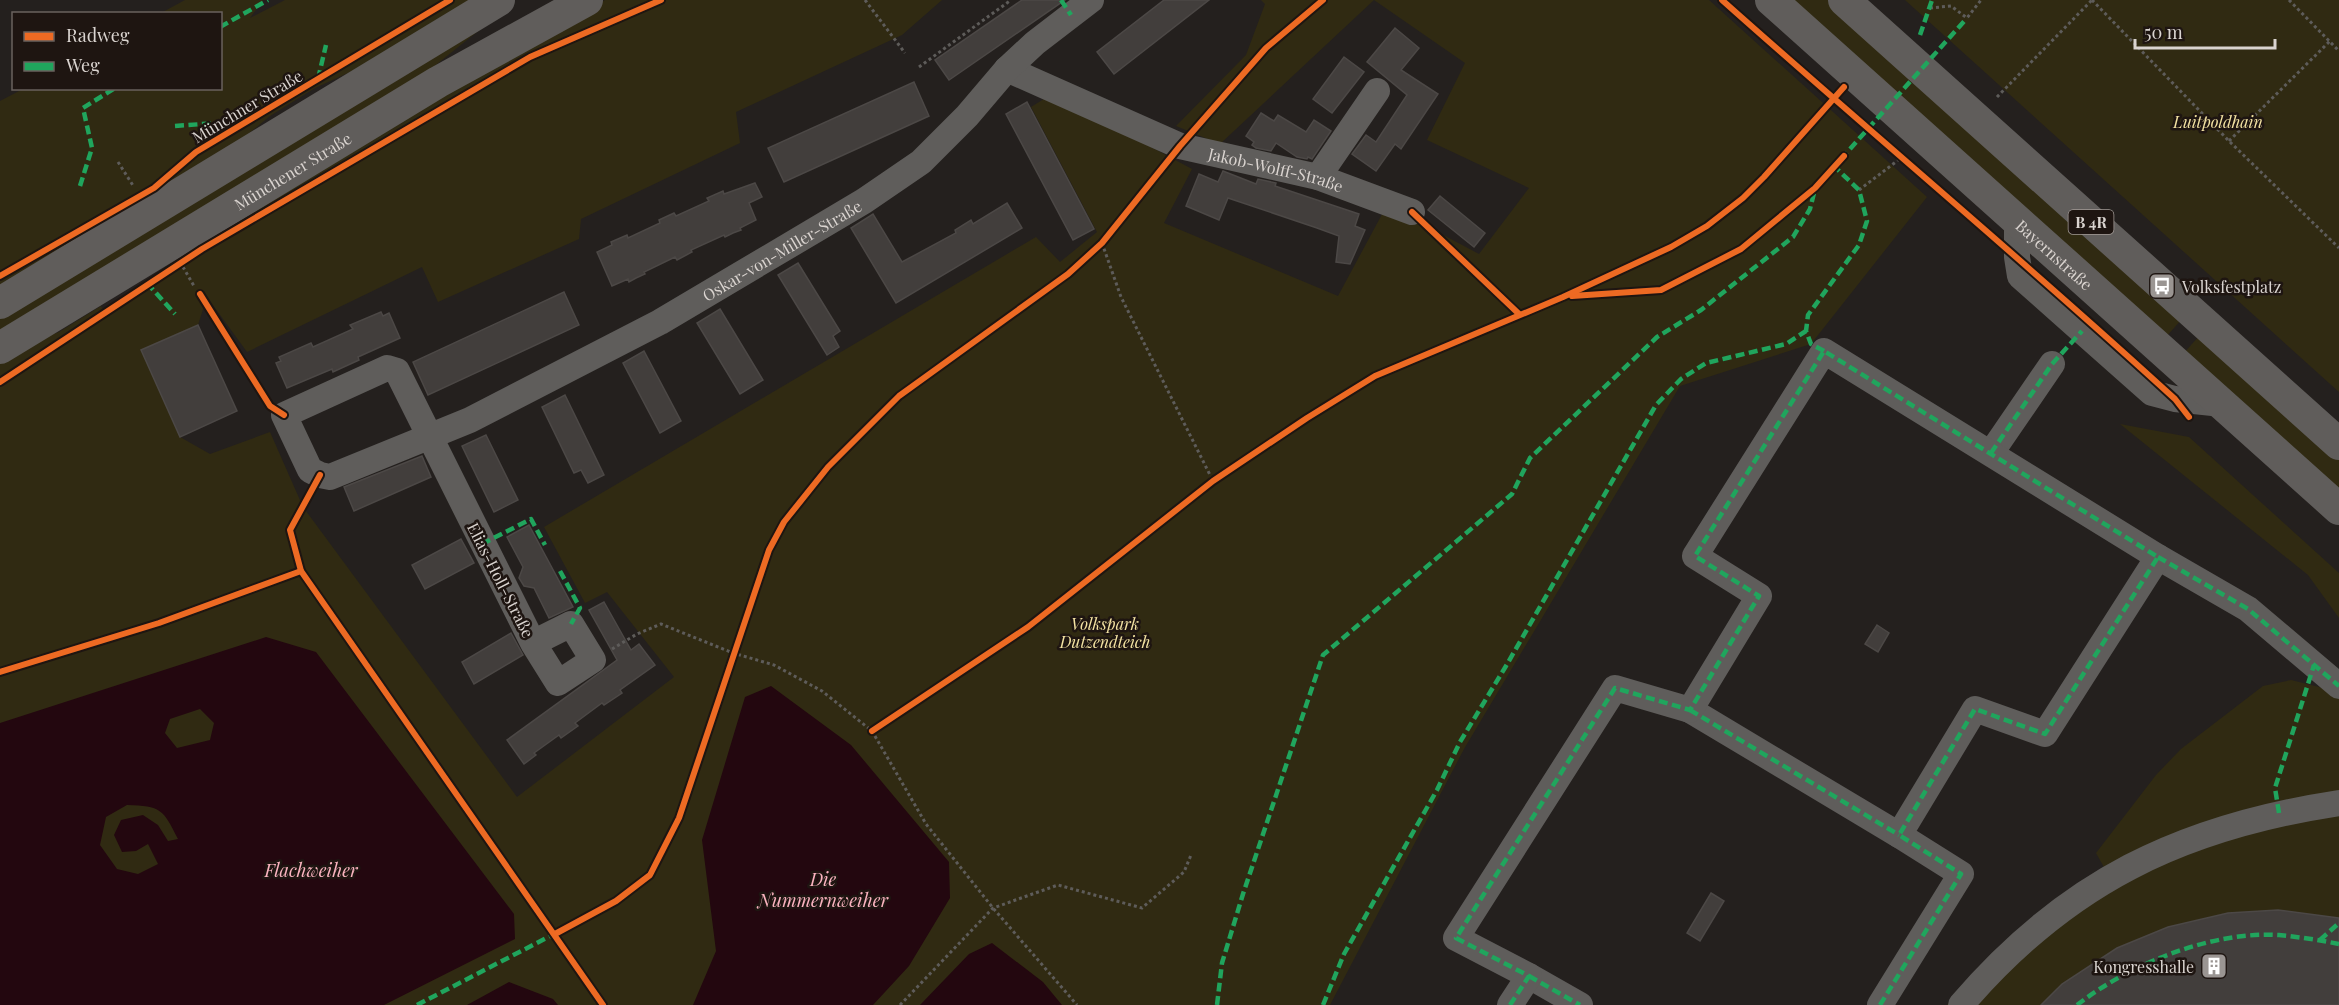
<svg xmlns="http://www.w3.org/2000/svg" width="2339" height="1005" font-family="'Playfair Display',serif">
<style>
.green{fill:#302a12}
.water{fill:#23070f;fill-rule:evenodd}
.building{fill:#423e3c;stroke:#4c4846;stroke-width:1.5}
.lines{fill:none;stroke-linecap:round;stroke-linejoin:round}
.path{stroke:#5e5c5a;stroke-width:3;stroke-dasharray:3 3;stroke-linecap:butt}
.minor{stroke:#5f5d5b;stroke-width:26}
.major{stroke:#605d5b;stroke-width:32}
.quiet{stroke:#20a55d;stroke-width:4.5;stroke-dasharray:9 4.5;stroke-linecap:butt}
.cycleway-casing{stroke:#1e1511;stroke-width:10}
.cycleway{stroke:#ed6a23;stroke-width:6}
.labels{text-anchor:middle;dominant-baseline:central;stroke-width:5;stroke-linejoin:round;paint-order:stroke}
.shield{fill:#1e1511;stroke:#a29b97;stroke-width:1.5}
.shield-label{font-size:15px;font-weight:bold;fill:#dad4d0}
.street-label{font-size:16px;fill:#dad4d0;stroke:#1e1511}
.park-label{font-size:16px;font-style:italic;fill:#f4e3a3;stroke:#1e1511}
.poi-label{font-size:16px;fill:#dad4d0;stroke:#1e1511;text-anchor:start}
.water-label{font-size:18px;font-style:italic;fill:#fab3bf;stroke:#1e1511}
</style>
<rect width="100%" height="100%" fill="#24201e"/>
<g class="green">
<polygon points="185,0 263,0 250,18 285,0 480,0 394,52 315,88 270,116 225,153 0,288 0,101 23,89 220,88 220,14 161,13"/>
<polygon points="605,0 942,0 902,35 736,112 740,143 581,219 579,239 438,302 422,267 247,352 207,297 198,325 142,351 180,437 210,454 270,432 303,507 517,797 674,677 607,592 585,603 544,527 1036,237 1060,262 1097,232 1031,107 1052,94 1192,169 1164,223 1338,296 1387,205 1479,254 1529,188 1427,140 1465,63 1374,0 1709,0 1927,197 1811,344 1680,386 1464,749 1330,1005 0,1005 0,357 16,347 59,332 101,306 103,310 149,282 412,107"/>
<polygon points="1261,0 1374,0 1220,144 1176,126 1246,55 1265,4"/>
<polygon points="1788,0 1829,0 2183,318 2165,338"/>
<polygon points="1905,0 2339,0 2339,392"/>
<polygon points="482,28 417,80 0,335 0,313"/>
<polygon points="2201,334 2339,458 2339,494 2182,355"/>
<polygon points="2120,424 2189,437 2339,573 2339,618 2308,575"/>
<path d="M2291,680L2339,692V1005H1947C1991,949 2048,911 2105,869L2096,853L2156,775L2181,749L2263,686Z"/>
</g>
<g class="water">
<path d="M266,637L316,652L514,914L515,939L384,1005H0V723ZM200,709L214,723L210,740L177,748L165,733L170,719ZM127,805C161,806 163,809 178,839L168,841L158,825L143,815L121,820L114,835L122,852L136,851L148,844L158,864L138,874L117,869L100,845L106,817Z"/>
<polygon points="771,686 851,745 949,862 950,898 909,966 873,1005 693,1005 716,951 702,840 745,697"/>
<polygon points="992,943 1043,982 1062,1005 920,1005 969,954"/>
<polygon points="509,982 553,999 558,1005 467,1005"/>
</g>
<g class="building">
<polygon points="1022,0 1065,0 949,80 935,60"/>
<polygon points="1164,0 1209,0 1114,74 1097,52"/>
<polygon points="1395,28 1419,48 1401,70 1438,94 1401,149 1395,144 1376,171 1352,154 1366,135 1376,142 1407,95 1367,62"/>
<polygon points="1344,57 1364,72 1332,113 1313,99"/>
<polygon points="914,82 929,116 784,182 768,148"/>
<polygon points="1027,102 1094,229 1073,240 1006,114"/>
<polygon points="1261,113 1274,121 1278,115 1306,132 1314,120 1331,131 1312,159 1308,157 1307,159 1297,157 1276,143 1271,151 1256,148 1252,145 1254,142 1246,136"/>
<polygon points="1223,171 1256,184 1258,179 1276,183 1275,186 1359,214 1355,226 1365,230 1350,264 1336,262 1339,236 1317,228 1228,198 1219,220 1186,206 1199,174 1218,182"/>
<polygon points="755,183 762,197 749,203 756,220 740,228 741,230 733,233 725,237 724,235 691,250 692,252 677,260 675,257 644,272 645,274 636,278 629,282 628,279 612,286 597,252 612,245 611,242 627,235 628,238 660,223 659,220 674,213 676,216 709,201 707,198 723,191 724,194"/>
<polygon points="1440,196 1485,233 1474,247 1428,210"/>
<polygon points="1007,203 1022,228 896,303 851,228 873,214 902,262 956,233 955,230 971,220 973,224"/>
<polygon points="798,263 840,331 833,336 839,347 827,355 778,275"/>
<polygon points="564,292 579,325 428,395 413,362"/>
<polygon points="720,309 763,380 740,394 697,323"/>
<polygon points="381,312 383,316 389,313 400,338 358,357 359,360 333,372 332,369 287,388 276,363 281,361 279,357 311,343 313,347 353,329 350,325"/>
<polygon points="198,325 237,411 180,437 141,350"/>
<polygon points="644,351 681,421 660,433 623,363"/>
<polygon points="565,395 604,475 588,483 581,470 574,473 542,407"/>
<polygon points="486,435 518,500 494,512 462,446"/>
<polygon points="422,456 431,477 354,511 344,487"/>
<polygon points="529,525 573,607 549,618 534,588 524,586 519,578 523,567 507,537"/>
<polygon points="461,539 474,563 425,589 412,565"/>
<polygon points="604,602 631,650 639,644 655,665 620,690 622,693 604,705 602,703 575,723 578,726 561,738 559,735 534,753 536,755 524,764 507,740 617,660 589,610"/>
<polygon points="1877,625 1889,633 1878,652 1865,644"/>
<polygon points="511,633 523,655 474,684 462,662"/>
<polygon points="1711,893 1724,901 1700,941 1687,933"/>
<polygon points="2278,910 2339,918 2339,1005 2041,1005 2062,984 2117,948 2168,927 2228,913"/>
</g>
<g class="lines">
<g class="path">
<polyline points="865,0 905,53"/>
<polyline points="2092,0 2229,141 2339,248"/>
<polyline points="2289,0 2339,51"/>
<polyline points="1930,8 1951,6 1967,18 1981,0"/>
<polyline points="919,67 1011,0"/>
<polyline points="1997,97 2092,0"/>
<polyline points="2229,141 2330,41"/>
<polyline points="118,162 134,187"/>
<polyline points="1859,190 1901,158"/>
<polyline points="1102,243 1121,297 1213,481"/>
<polyline points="183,267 194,286"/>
<polyline points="612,649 637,634 661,624 733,653 774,665 822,691 872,731 926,824 993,908 1077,1005"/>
<polyline points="900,1005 993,908 1058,885 1142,908 1184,872 1191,855"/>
</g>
<g class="minor">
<path id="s1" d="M1007,69L1180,146L1318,177L1412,212"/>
<polyline points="1318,177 1377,91"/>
<polyline points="2017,221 2017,257 2020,276 2082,331 2152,393 2175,399 2222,404"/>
<polyline points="1991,453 2052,364"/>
<polyline points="2158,557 2248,609 2339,686"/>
<path id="s2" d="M533,643L571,624L593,660L558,683L533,643L397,371L387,368L284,415L310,470L320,475L330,477L470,420L660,322L864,201L921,162L967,116L1007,69L1035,43L1091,0"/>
<polyline points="1690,710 1899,835"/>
<polyline points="1529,976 1580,1005"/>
<polyline points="1510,1005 1529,976 1456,938 1615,688 1690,710 1759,596 1695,556 1824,351 2158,557 2045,734 1975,709 1899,835 1961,874 1880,1005"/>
<path d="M1961,1005C2066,882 2181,827 2339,803"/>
</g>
<g class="major">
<path id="s3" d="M1771,0L2339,509"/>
<polyline points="1844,0 2339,444"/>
<polyline points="0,303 499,0"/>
<path id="s4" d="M0,348L438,82L587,0"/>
</g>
<g class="quiet">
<polyline points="1061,0 1071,15"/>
<polyline points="220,27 268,0"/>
<polyline points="1920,35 1932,0"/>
<polyline points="318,79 326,45"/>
<polyline points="175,126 244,121"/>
<polyline points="1841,159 1967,18"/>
<polyline points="80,186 92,148 83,108 115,88"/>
<polyline points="147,283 175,314"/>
<polyline points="1824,351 1811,344 1806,331 1808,315 1859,245 1867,221 1859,190 1835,167"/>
<polyline points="1991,453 2052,364 2082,331"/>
<polyline points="482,544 531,519 545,545"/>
<polyline points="2158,557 2248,609 2339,686"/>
<polyline points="560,571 580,608 571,624"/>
<polyline points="1690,710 1899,835"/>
<polyline points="2279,813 2275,788 2314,665"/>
<polyline points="2320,940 2339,923"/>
<polyline points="1529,976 1580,1005"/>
<polyline points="417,1005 558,932"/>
<polyline points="1217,1005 1222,963 1243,894 1323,655 1512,494 1530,458 1657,337 1701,310 1793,237 1810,209 1815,189"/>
<polyline points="1323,1005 1344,954 1437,790 1460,742 1506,666 1656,405 1681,379 1706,363 1786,344 1806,331"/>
<polyline points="1510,1005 1529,976 1456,938 1615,688 1690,710 1759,596 1695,556 1824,351 2158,557 2045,734 1975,709 1899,835 1961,874 1880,1005"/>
<path d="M2077,1005C2130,964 2211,931 2279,935C2299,937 2319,940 2339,944"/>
</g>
<defs>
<g id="cycleway">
<path d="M1722,0C1872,134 2027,263 2175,399L2189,417"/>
<polyline points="1412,212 1519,314"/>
<polyline points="0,276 154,188 196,152 450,0"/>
<polyline points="200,294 270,406 284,415"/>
<polyline points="1572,296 1661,290 1741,249 1815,188 1844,156"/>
<polyline points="0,382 202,249 530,57 661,0"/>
<polyline points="320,475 290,530 301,571 603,1005"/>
<polyline points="0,672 159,623 301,571"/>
<polyline points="872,731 1028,627 1213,481 1307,418 1375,376 1563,297 1671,247 1707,226 1743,198 1764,177 1844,87"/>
<polyline points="555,934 616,901 650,875 679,818 769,550 784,522 828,467 899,396 1068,274 1102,243 1180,146 1266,48 1323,0"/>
</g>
</defs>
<use href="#cycleway" class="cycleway-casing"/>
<use href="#cycleway" class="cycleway"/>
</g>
<defs>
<symbol id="bus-square" viewBox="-11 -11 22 22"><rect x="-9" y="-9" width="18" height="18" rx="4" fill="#9a9592" stroke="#1e1511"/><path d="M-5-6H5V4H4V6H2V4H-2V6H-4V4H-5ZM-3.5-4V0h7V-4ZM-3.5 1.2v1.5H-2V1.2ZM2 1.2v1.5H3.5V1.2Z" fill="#fff"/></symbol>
<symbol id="building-square" viewBox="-11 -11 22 22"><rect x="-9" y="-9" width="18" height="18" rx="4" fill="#9a9592" stroke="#1e1511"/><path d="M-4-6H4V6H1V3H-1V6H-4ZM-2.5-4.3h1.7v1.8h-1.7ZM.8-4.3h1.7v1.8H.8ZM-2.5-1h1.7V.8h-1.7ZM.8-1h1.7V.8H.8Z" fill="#fff"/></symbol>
</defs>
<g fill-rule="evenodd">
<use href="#bus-square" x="2147" y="271" width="30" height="30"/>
<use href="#building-square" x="2199" y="951" width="30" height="30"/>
</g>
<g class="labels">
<rect class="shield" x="2068.5" y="210" width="45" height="24" rx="4.5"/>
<g class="shield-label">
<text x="2091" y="222">B 4R</text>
</g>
<g class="street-label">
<text transform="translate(247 106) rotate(-31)">Münchner Straße</text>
<text stroke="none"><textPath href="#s4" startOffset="342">Münchener Straße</textPath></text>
<text stroke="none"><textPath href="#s1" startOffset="288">Jakob-Wolff-Straße</textPath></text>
<text stroke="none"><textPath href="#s2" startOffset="1190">Oskar-von-Miller-Straße</textPath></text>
<text stroke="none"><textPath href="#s3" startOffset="381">Bayernstraße</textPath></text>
<text transform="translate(501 580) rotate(63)">Elias-Holl-Straße</text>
</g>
<g class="park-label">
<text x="2218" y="121">Luitpoldhain</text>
<text x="1105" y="623">Volkspark<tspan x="1105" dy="18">Dutzendteich</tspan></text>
</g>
<g class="poi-label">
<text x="2182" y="286">Volksfestplatz</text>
<text x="2194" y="966" text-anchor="end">Kongresshalle</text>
</g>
<g class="water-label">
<text x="311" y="870">Flachweiher</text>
<text x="823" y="879">Die<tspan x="823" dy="21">Nummernweiher</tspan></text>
</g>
</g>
<rect x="12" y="12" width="210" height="78" fill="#1e1511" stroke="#69615d" stroke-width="1.5"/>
<rect x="24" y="32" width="30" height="9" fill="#ed6a23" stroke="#69615d" stroke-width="1.5"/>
<text x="66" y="42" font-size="18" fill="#dad4d0">Radweg</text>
<rect x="24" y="62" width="30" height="9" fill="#20a55d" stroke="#69615d" stroke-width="1.5"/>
<text x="66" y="72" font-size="18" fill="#dad4d0">Weg</text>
<path d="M2135 39v9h140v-9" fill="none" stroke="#dad4d0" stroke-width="3"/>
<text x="2144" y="39" font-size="18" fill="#dad4d0" stroke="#1e1511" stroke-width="4.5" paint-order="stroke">50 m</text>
</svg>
